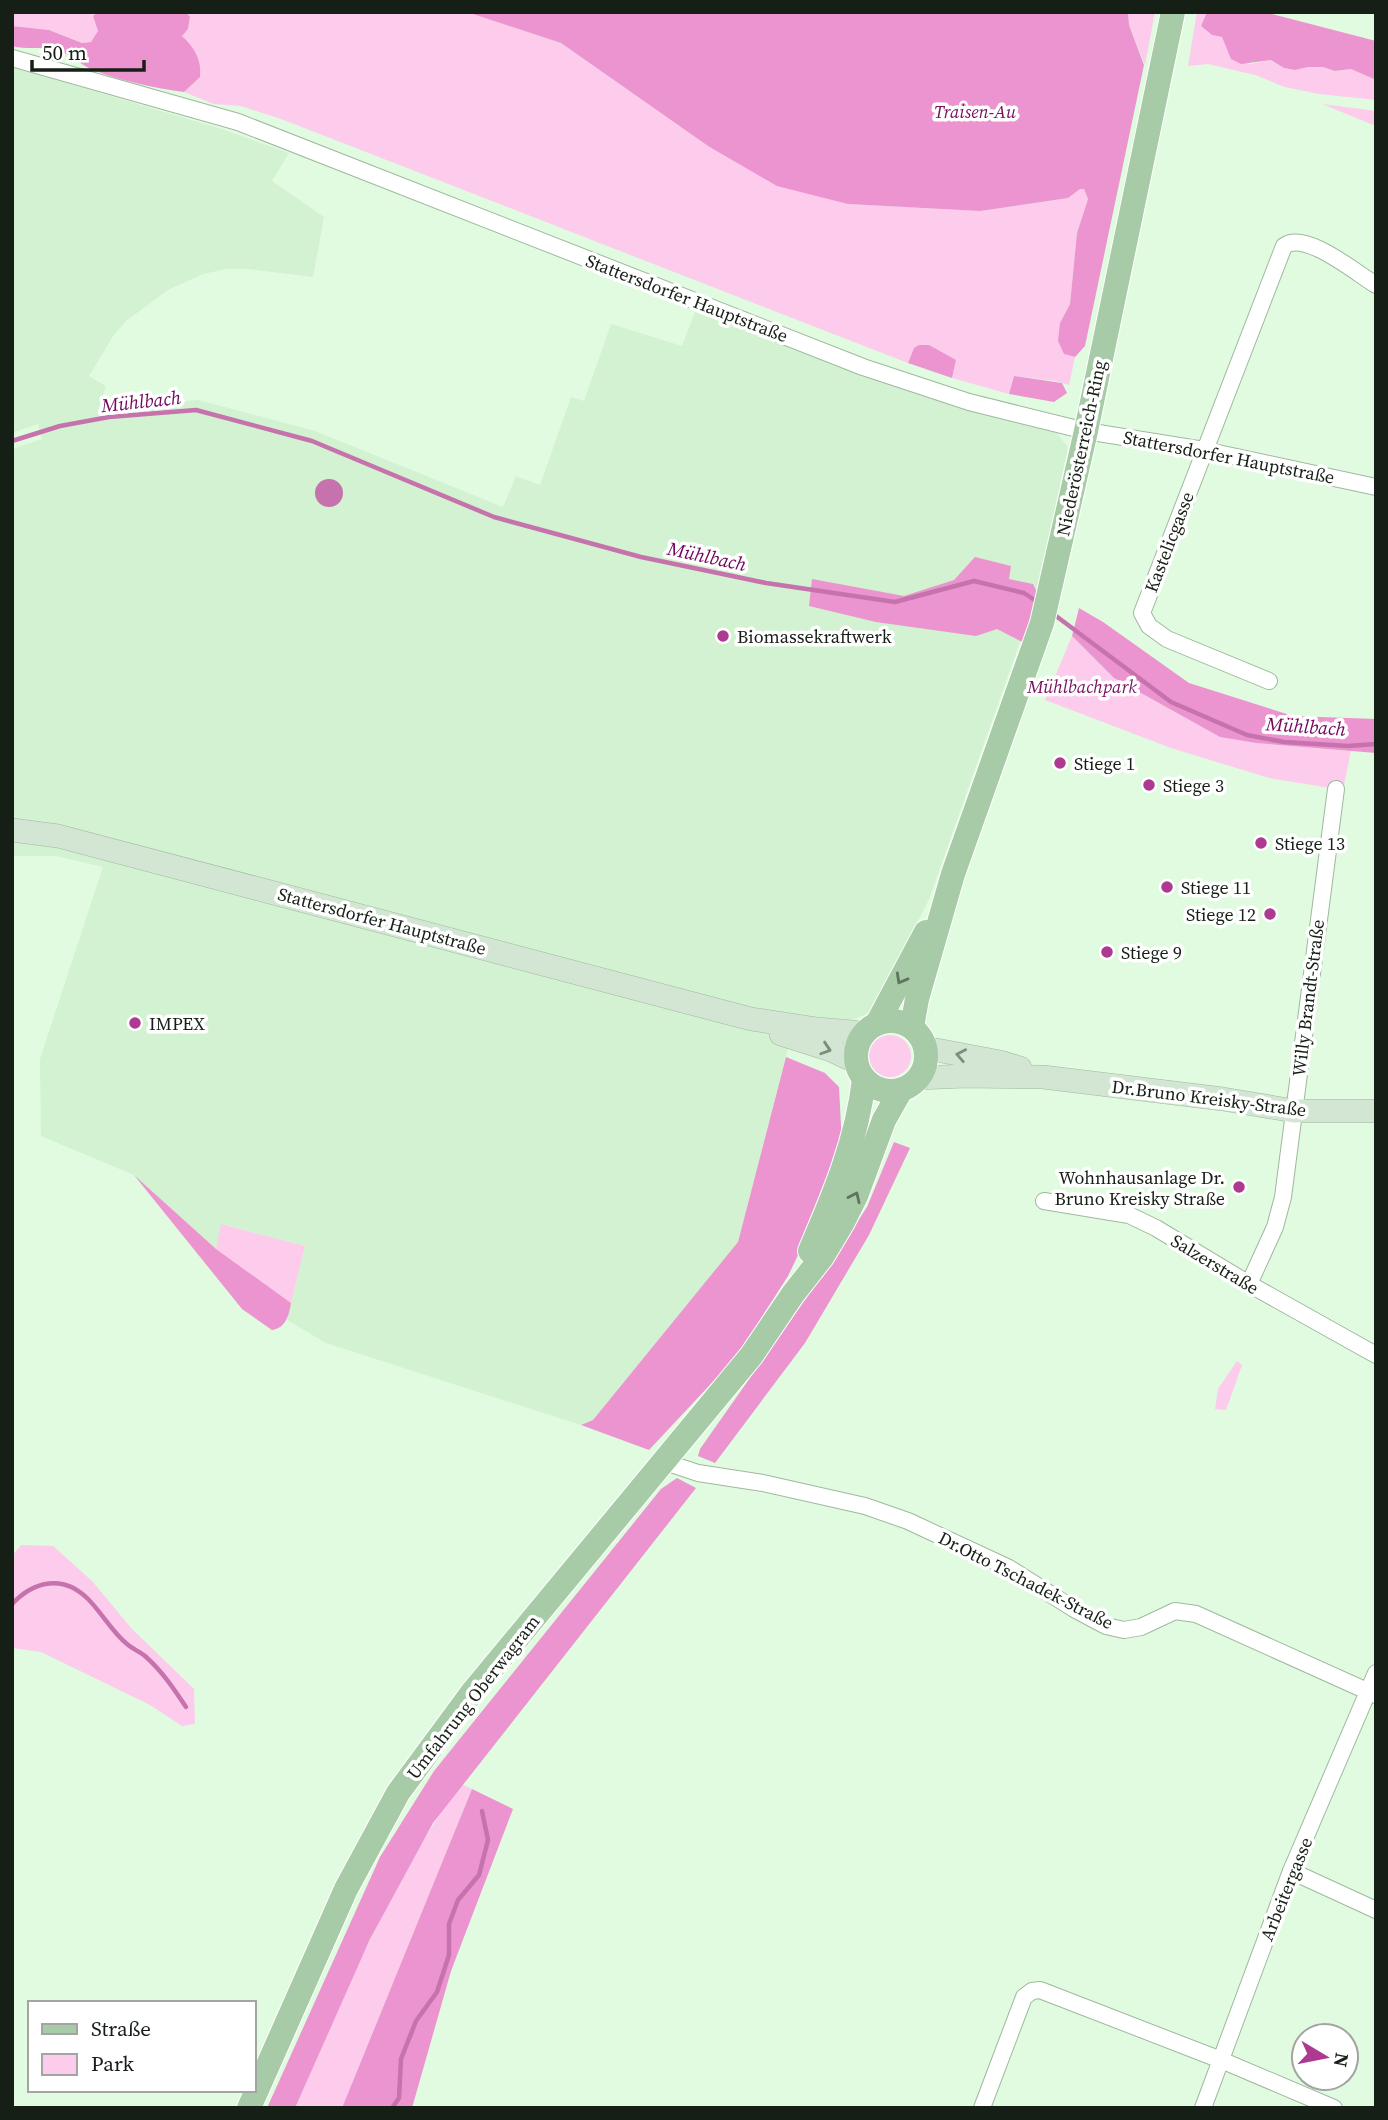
<svg xmlns="http://www.w3.org/2000/svg" width="1388" height="2120" font-family="'Source Serif 4',serif">
<style>
.built{fill:#d2f2d1}
.green{fill:#fdcbec}
.forest{fill:#eb94d0}
.water{fill:#c672ad}
.lines{fill:none;stroke-linecap:round;stroke-linejoin:round}
.stream{stroke:#c672ad;stroke-width:4.5}
.street-casing{stroke:#9fb89f;stroke-width:18}
.secondary-casing{stroke:#9fb89f;stroke-width:24}
.primary-casing{stroke:#fff;stroke-width:26}
.street{stroke:#fff;stroke-width:16}
.secondary{stroke:#d3e5d3;stroke-width:23}
.primary{stroke:#a7caa7;stroke-width:24}
.oneway{stroke:#5e745e}
.oneway2{stroke:#7e8c7e}
.poi-dot{fill:#ae3991;stroke:#fff;stroke-width:2.5}
.labels{text-anchor:middle;dominant-baseline:central;stroke-width:7;stroke-linejoin:round;paint-order:stroke}
.park-label{font-size:18px;font-style:italic;fill:#781162;stroke:#fff}
.street-label{font-size:18px;fill:#161f15;stroke:#fff}
.poi-label{font-size:18px;fill:#161f15;stroke:#fff;text-anchor:start}
.water-label{font-size:19px;font-style:italic;fill:#71065c;stroke:#fff}
</style>
<rect width="100%" height="100%" fill="#e1fbe0"/>
<polygon class="built" points="12,67 222,129 289,153 272,181 324,217 313,277 248,269 226,269 203,274 168,290 126,321 113,336 89,376 106,386 98,410 198,400 315,431 503,507 516,476 540,485 571,397 584,401 611,324 682,346 695,312 903,389 1055,431 1068,447 1037,594 929,899 872,1012 841,1024 796,1017 738,1242 593,1420 581,1425 326,1343 287,1320 305,1246 222,1224 216,1249 134,1175 41,1136 40,1059 103,867 56,856 12,856 12,449 42,439 38,424 12,433"/>
<g class="green">
<polygon points="12,12 98,12 93,16 98,31 91,42 82,43 49,30 12,26"/>
<polygon points="186,12 471,13 561,43 708,146 848,204 980,211 1068,198 1080,189 1084,189 1088,199 1077,233 1070,304 1060,323 1064,354 1075,357 1069,385 1056,381 1014,376 1009,394 952,378 956,360 914,348 908,363 281,119 241,106 214,104 184,92 200,77 182,36 188,29 190,17"/>
<polygon points="1128,12 1155,12 1145,65 1129,25"/>
<polygon points="1197,12 1207,12 1201,26 1212,35 1222,37 1232,59 1250,64 1271,60 1284,68 1295,70 1308,67 1323,67 1335,71 1351,69 1376,80 1376,100 1319,94 1285,87 1255,75 1208,64 1188,66"/>
<polygon points="1322,104 1376,111 1376,126"/>
<polygon points="1072,636 1114,678 1220,737 1256,743 1351,751 1343,790 1269,778 1171,748 1045,700"/>
<circle cx="890" cy="1056" r="21"/>
<polygon points="221,1224 305,1246 291,1303 216,1249"/>
<polygon points="1237,1361 1242,1365 1226,1410 1215,1409 1218,1389"/>
<polygon points="21,1545 53,1546 92,1581 132,1629 194,1689 195,1724 182,1726 150,1705 41,1652 12,1648 12,1556"/>
<path d="M461,1784L472,1789L342,2108H295C344,1997 389,1882 461,1784Z"/>
</g>
<g class="forest">
<path d="M98,12H186L190,17L188,29L182,36C194,47 202,60 200,77L184,92C158,89 112,79 89,68C77,62 68,53 55,50C41,46 26,50 12,46V26L49,30L82,43L91,42L98,31L93,16Z"/>
<polygon points="467,12 1128,12 1129,25 1144,65 1085,346 1075,357 1064,354 1058,341 1060,323 1070,304 1077,233 1088,199 1084,189 1080,189 1068,198 980,211 848,204 777,186 708,146 561,43"/>
<polygon points="1207,12 1264,12 1376,41 1376,80 1351,69 1335,71 1323,67 1308,67 1295,70 1284,68 1271,60 1241,64 1231,59 1222,37 1212,35 1201,26"/>
<polygon points="919,345 929,345 956,360 952,378 908,363 914,348"/>
<polygon points="1014,376 1062,383 1067,393 1054,402 1009,394"/>
<polygon points="975,557 1011,566 1009,579 1033,584 1039,596 1026,644 997,629 976,636 876,622 809,606 812,579 904,596 954,580"/>
<polygon points="1079,608 1103,622 1189,683 1293,716 1376,719 1376,753 1256,743 1220,737 1114,678 1072,636"/>
<polygon points="786,1057 825,1073 839,1087 842,1145 823,1203 788,1276 737,1356 649,1450 581,1425 593,1420 738,1242"/>
<polygon points="894,1142 910,1148 869,1235 805,1343 715,1463 698,1456 700,1449 826,1270 867,1207"/>
<path d="M134,1175L216,1249L291,1303C289,1315 286,1328 272,1330L242,1309Z"/>
<polygon points="677,1478 696,1488 433,1823 370,1939 295,2108 267,2108 380,1857 434,1771 661,1489"/>
<polygon points="472,1789 513,1809 451,1971 412,2108 342,2108"/>
</g>
<circle class="water" cx="329" cy="493" r="14"/>
<g class="lines">
<g class="stream">
<polyline points="12,441 60,426 109,417 196,410 312,441 494,517 641,557 766,583 895,602 974,581 1024,593 1039,603"/>
<polyline points="1052,613 1171,702 1247,735 1284,742 1348,746 1376,744"/>
<path d="M12,1604C34,1581 63,1574 88,1599C102,1613 112,1632 127,1644C133,1649 140,1652 145,1656C162,1671 174,1689 186,1707"/>
<polyline points="392,2108 399,2098 401,2059 416,2021 437,1992 449,1955 449,1924 458,1900 479,1875 488,1840 482,1811"/>
</g>
<defs>
<g id="street">
<polyline points="12,58 238,122 863,367 969,402 1086,431 1204,450 1376,487"/>
<path d="M1269,681L1167,639L1149,626L1142,613L1284,246C1305,230 1356,273 1376,285"/>
<polyline points="1044,1201 1129,1215 1156,1228 1249,1284 1376,1355"/>
<polyline points="1249,1284 1275,1227 1283,1197 1336,789"/>
<polyline points="665,1462 698,1473 763,1483 865,1506 908,1521 1009,1568 1074,1609 1106,1626 1124,1630 1141,1627 1175,1611 1196,1614 1376,1695"/>
<polyline points="1291,1871 1376,1910"/>
<polyline points="982,2108 1024,1997 1032,1991 1040,1990 1221,2060 1334,2108"/>
<polyline points="1203,2108 1291,1871 1376,1673"/>
</g>
<g id="secondary">
<polyline points="12,830 58,836 751,1019 817,1029 863,1033"/>
<polyline points="781,1034 831,1050 856,1062"/>
<polyline points="926,1048 1000,1062 1020,1068"/>
<polyline points="918,1078 966,1076 1043,1077 1223,1099 1294,1111 1376,1111"/>
</g>
<g id="primary">
<circle cx="891" cy="1056" r="35"/>
<polyline points="878,1022 926,932"/>
<polyline points="912,1027 917,999 953,874 1042,623 1086,431 1173,12"/>
<path d="M810,1251C834,1195 857,1141 864,1079"/>
<polyline points="249,2108 346,1889 398,1793 471,1694 751,1356 793,1294 822,1257 843,1222 856,1196 884,1120 901,1090"/>
</g>
</defs>
<use href="#street" class="street-casing"/>
<use href="#secondary" class="secondary-casing"/>
<use href="#primary" class="primary-casing"/>
<use href="#street" class="street"/>
<use href="#secondary" class="secondary"/>
<use href="#primary" class="primary"/>
</g>
<defs><path id="oneway-chevron" d="M-2-3.5L2.5 0L-2 3.5" fill="none" stroke-width="1.6" stroke-linecap="round" stroke-linejoin="round" transform="scale(1.75)"/></defs>
<g class="oneway">
<use href="#oneway-chevron" transform="translate(901 979) rotate(119)"/>
<use href="#oneway-chevron" transform="translate(855 1197) rotate(-65)"/>
</g>
<g class="oneway2">
<use href="#oneway-chevron" transform="translate(826 1049) rotate(18)"/>
<use href="#oneway-chevron" transform="translate(961 1055) rotate(-169)"/>
</g>
<g class="poi-dot">
<circle cx="723" cy="636" r="7"/>
<circle cx="1060" cy="763" r="7"/>
<circle cx="1149" cy="785" r="7"/>
<circle cx="1261" cy="843" r="7"/>
<circle cx="1167" cy="887" r="7"/>
<circle cx="1270" cy="914" r="7"/>
<circle cx="1107" cy="952" r="7"/>
<circle cx="135" cy="1023" r="7"/>
<circle cx="1239" cy="1187" r="7"/>
</g>
<g class="labels">
<g class="park-label">
<text x="975" y="111">Traisen-Au</text>
<text x="1082" y="686">Mühlbachpark</text>
</g>
<g class="street-label">
<text transform="translate(687 298) rotate(21)">Stattersdorfer Hauptstraße</text>
<text transform="translate(1081 448) rotate(-78)">Niederösterreich-Ring</text>
<text transform="translate(1229 457) rotate(11)">Stattersdorfer Hauptstraße</text>
<text transform="translate(1169 542) rotate(-69)">Kastelicgasse</text>
<text transform="translate(382 921) rotate(15)">Stattersdorfer Hauptstraße</text>
<text transform="translate(1308 998) rotate(-83)">Willy Brandt-Straße</text>
<text transform="translate(1209 1098) rotate(7)">Dr.Bruno Kreisky-Straße</text>
<text transform="translate(1215 1264) rotate(31)">Salzerstraße</text>
<text transform="translate(1026 1580) rotate(27)">Dr.Otto Tschadek-Straße</text>
<text transform="translate(473 1697) rotate(-52)">Umfahrung Oberwagram</text>
<text transform="translate(1286 1889) rotate(-68)">Arbeitergasse</text>
</g>
<g class="poi-label">
<text x="737" y="636">Biomassekraftwerk</text>
<text x="1074" y="763">Stiege 1</text>
<text x="1163" y="785">Stiege 3</text>
<text x="1275" y="843">Stiege 13</text>
<text x="1181" y="887">Stiege 11</text>
<text x="1256" y="914" text-anchor="end">Stiege 12</text>
<text x="1121" y="952">Stiege 9</text>
<text x="149" y="1023">IMPEX</text>
<text x="1225" y="1177" text-anchor="end">Wohnhausanlage Dr.<tspan x="1225" dy="21">Bruno Kreisky Straße</tspan></text>
</g>
<g class="water-label">
<text transform="translate(141 401) rotate(-6)">Mühlbach</text>
<text transform="translate(707 556) rotate(12)">Mühlbach</text>
<text transform="translate(1306 726) rotate(4)">Mühlbach</text>
</g>
</g>
<rect width="1388" height="2120" fill="none" stroke="#161f15" stroke-width="28"/>
<rect x="28" y="2001" width="228" height="91" fill="#ffffff" stroke="#a2a5a1" stroke-width="2"/>
<rect x="42" y="2024" width="35" height="10" fill="#a7caa7" stroke="#a2a5a1" stroke-width="2"/>
<text x="91" y="2036" font-size="21" fill="#161f15">Straße</text>
<rect x="42" y="2054" width="35" height="21" fill="#fdcbec" stroke="#a2a5a1" stroke-width="2"/>
<text x="91" y="2071" font-size="21" fill="#161f15">Park</text>
<g transform="translate(1325 2057) rotate(100)"><circle r="33" fill="#ffffff" stroke="#a2a5a1" stroke-width="2"/>
<path d="M0-5L12 26L0 18L-12 26Z" fill="#ae3991"/>
<text y="-10" font-size="19" font-weight="bold" text-anchor="middle" fill="#161f15">N</text>
</g>
<path d="M32 60v10h112v-10" fill="none" stroke="#161f15" stroke-width="3.5"/>
<text x="42" y="60" font-size="21" fill="#161f15" stroke="#ffffff" stroke-width="5" paint-order="stroke">50 m</text>
</svg>
